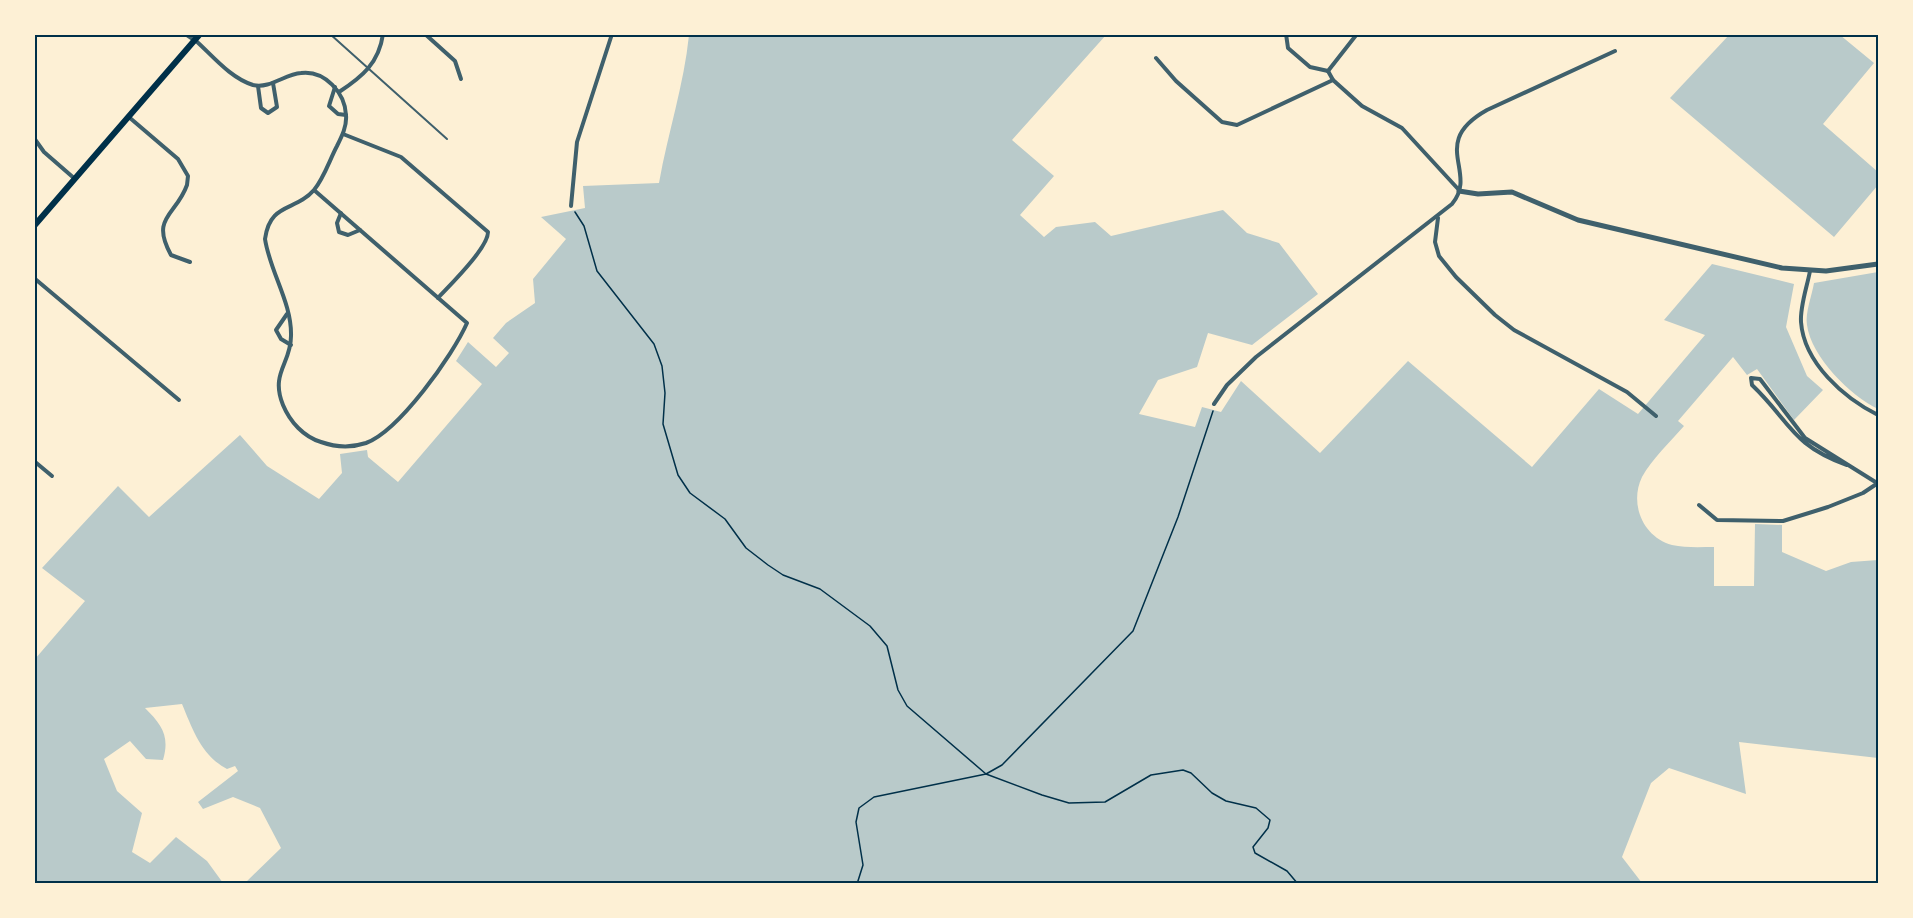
<svg xmlns="http://www.w3.org/2000/svg" width="1913" height="918" font-family="'DM Sans',sans-serif">
<style>
.green{fill:#b9caca}
.lines{fill:none;stroke-linecap:round;stroke-linejoin:round}
.path{stroke:#003049;stroke-width:1.5}
.service{stroke:#3f606c;stroke-width:2}
.minor{stroke:#3f606c;stroke-width:4}
.tertiary{stroke:#3f606c;stroke-width:5}
.secondary{stroke:#003049;stroke-width:6}
.neatline{fill:none;stroke:#003049;stroke-width:2}
</style>
<rect width="100%" height="100%" fill="#fdf0d5"/>
<g class="green">
<polygon points="1730,34 1840,35 1874,63 1823,124 1878,172 1878,185 1834,237 1670,98"/>
<path d="M689,35H1106L1012,140L1054,176L1020,215L1044,237L1056,227L1095,222L1111,236L1223,210L1247,233L1279,243L1318,294L1252,345L1208,333L1197,367L1158,380L1139,414L1195,427L1202,407L1221,412L1241,381L1320,453L1408,361L1532,467L1599,389L1638,414L1705,335L1664,320L1712,264L1794,284L1786,327L1807,376L1823,390L1794,420L1757,369L1747,375L1733,357L1678,421L1684,426C1670,442 1652,459 1642,477C1629,504 1643,537 1672,545C1685,548 1701,547 1714,547V586H1754L1755,524L1782,525V552L1826,571L1851,562L1878,560V758L1739,742L1746,794L1669,768L1651,783L1622,857L1642,883H245L281,848L260,808L233,797L203,809L198,802L238,771L235,766L227,769C201,755 193,730 182,704L145,708C162,725 170,736 163,760L146,759L130,741L104,759L117,791L142,813L132,852L150,863L176,837L207,861L223,883L35,884V659L85,601L42,568L118,486L149,517L240,435L267,466L319,499L342,473L340,454L367,450L368,457L398,482L482,384L456,361L468,342L496,367L509,353L493,338L506,323L535,303L533,279L566,239L541,217L585,208L583,186L659,183C668,132 684,85 689,35Z"/>
<path d="M1878,272V409C1851,396 1811,357 1807,325C1805,313 1812,295 1814,283Z"/>
</g>
<g class="lines">
<g class="path">
<polyline points="575,212 584,226 597,271 654,344 662,366 665,393 663,424 678,475 690,493 725,519 746,548 768,565 783,575 820,589 870,626 887,646 898,690 907,706 986,774 1042,795 1069,803 1105,802 1151,775 1183,770 1191,773 1212,793 1226,801 1256,808 1270,820 1268,828 1253,847 1255,853 1287,871 1298,884"/>
<polyline points="857,884 863,865 856,822 859,808 874,797 986,774 1002,765 1133,631 1178,517 1213,411"/>
</g>
<polyline class="service" points="330,34 447,139"/>
<g class="minor">
<polyline points="425,34 455,61 461,79"/>
<polyline points="1286,34 1288,48 1310,67 1328,71"/>
<path d="M195,40C212,55 230,78 253,85C270,89 285,74 301,73C325,70 345,93 346,115C347,126 342,136 337,146C330,159 324,178 314,190C295,212 270,202 265,239C270,272 292,303 291,336C291,364 270,373 283,405C290,422 304,437 321,442C335,447 351,448 366,443C399,431 453,355 467,323L314,190"/>
<polyline points="1156,58 1176,81 1222,122 1237,125 1333,80"/>
<polyline points="1328,71 1333,80 1362,106 1402,128 1459,190"/>
<polyline points="1328,71 1357,34"/>
<polyline points="258,86 261,108 268,113 277,107 273,83"/>
<polyline points="335,87 329,106 338,114 346,115"/>
<path d="M339,92C362,77 379,63 383,34"/>
<path d="M130,118L178,159L188,176L187,185C176,216 150,217 171,255L190,262"/>
<path d="M343,134L401,157L488,232C488,248 450,285 438,298"/>
<polyline points="34,138 44,152 75,179"/>
<polyline points="571,206 577,142 612,34"/>
<polyline points="341,213 337,223 339,232 348,235 360,230"/>
<polyline points="1438,218 1435,242 1439,256 1456,277 1495,315 1514,330 1627,392 1656,416"/>
<path d="M1810,271C1807,287 1800,306 1801,322C1804,363 1844,398 1878,415"/>
<polyline points="34,278 179,400"/>
<polyline points="287,314 276,330 281,339 291,345"/>
<path d="M1214,404L1227,385L1256,357L1452,204C1479,172 1428,143 1487,110L1615,51"/>
<polyline points="34,461 52,476"/>
<path d="M1847,465C1791,445 1790,421 1752,385L1751,378L1760,379L1805,438L1877,483"/>
<polyline points="1699,505 1717,520 1783,521 1828,507 1863,493 1878,483"/>
</g>
<g class="tertiary">
<polyline points="186,34 195,40"/>
<polyline points="1459,191 1478,194 1512,192 1578,220 1782,268 1826,271 1878,264"/>
</g>
<polyline class="secondary" points="34,226 200,34"/>
</g>
<rect width="1913" height="918" fill="none" stroke="#fdf0d5" stroke-width="72"/>
<rect x="36" y="36" width="1841" height="846" class="neatline"/>
</svg>
